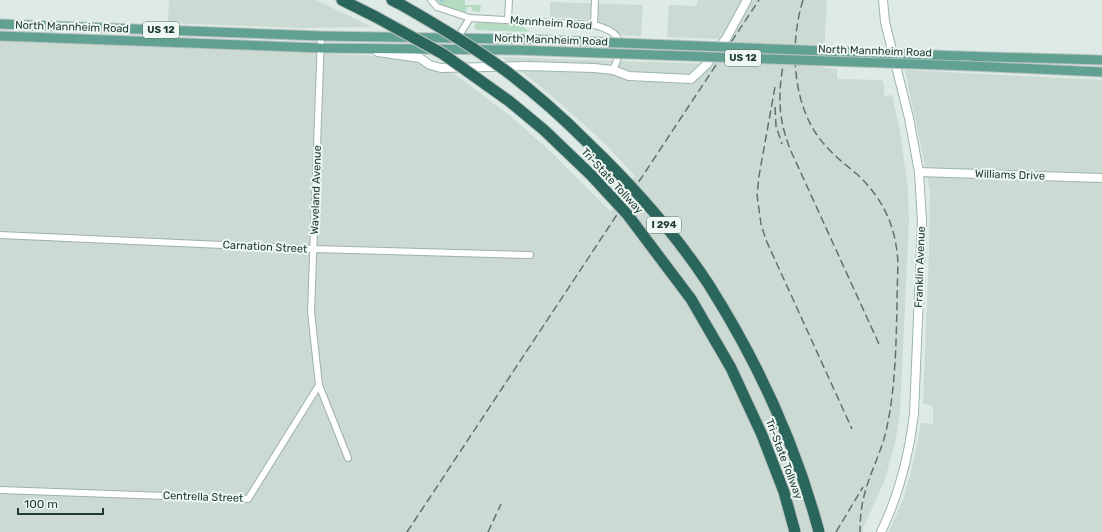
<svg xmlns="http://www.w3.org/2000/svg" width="1102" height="532" font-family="Rubik,sans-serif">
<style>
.built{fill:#ccdad4}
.green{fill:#b5dcc1}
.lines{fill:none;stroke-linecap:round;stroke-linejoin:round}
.stream{stroke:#83c4d1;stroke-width:1.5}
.street-casing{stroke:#a0b1ac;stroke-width:8}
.secondary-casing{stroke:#9db6ad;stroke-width:10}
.primary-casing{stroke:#bcc4c2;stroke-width:11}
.highway-casing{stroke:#bcc4c2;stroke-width:13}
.street{stroke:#fff;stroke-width:6}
.secondary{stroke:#fff;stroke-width:8}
.primary{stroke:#61a192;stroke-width:9}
.highway{stroke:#2a665b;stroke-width:11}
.rail{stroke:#59766e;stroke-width:1.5;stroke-dasharray:8 4;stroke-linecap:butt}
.primary-bridge-casing{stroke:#bcc4c2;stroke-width:11;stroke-linecap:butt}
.highway-bridge-casing{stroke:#bcc4c2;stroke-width:13;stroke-linecap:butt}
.primary-bridge{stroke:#61a192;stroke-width:9}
.highway-bridge{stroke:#2a665b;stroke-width:11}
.labels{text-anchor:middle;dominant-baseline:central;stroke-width:4;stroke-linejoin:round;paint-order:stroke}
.shield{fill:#eef7f2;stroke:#5d726c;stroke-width:1}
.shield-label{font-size:10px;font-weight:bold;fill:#1f3933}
.street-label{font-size:11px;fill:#1f3933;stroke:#eef7f2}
</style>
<rect width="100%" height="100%" fill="#ddeae5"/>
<g class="built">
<polygon points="169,0 316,0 372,27 302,28 168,23"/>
<polygon points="698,0 744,0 723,39 667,37 669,5 696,6"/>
<polygon points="751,0 827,0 823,68 837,69 837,79 882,80 884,86 884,96 892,95 899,125 908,188 909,221 900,412 896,439 885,479 875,502 863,528 863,532 0,532 0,40 428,58 460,78 508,114 549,150 611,212 635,176 604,143 579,120 544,89 502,57 711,64 733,35"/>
<polygon points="550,2 643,5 641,36 619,35 602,23 590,20 550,17"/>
<polygon points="905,70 1102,80 1102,532 889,532 904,497 912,468 921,423 933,424 933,406 923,404 929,251 930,191"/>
</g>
<g class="green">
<polygon points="436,0 465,0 465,5 481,5 480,12 473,11 471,7 467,7 466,12 461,12 440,6"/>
<polygon points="478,22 521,25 530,32 476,30 474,26"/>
</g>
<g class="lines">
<polyline class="stream" points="441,0 442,2"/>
<defs>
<g id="street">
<polyline points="431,0 437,7 470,18 458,37"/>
<path d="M470,18L594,25C623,32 625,45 613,70"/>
<polyline points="508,20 509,0"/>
<polyline points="594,25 595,0"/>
<polyline points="321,36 311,312 319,385 348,458"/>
<polyline points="0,235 314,249 530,255"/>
<polyline points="0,490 248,499 319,385"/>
</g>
<g id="secondary">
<polyline points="378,52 420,58 430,65 441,68 526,66 594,68 613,70 629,76 691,79 707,64 727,37 747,0"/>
<polyline points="919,172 1102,178"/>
<path d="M881,532C899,495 909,455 914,414L922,222L919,172L909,118L885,22L883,0"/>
</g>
<g id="primary">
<polyline points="0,24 321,36 517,39"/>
<polyline points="0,36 321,48 514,50"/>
<polyline points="960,56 1102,60"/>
<polyline points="971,66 1102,72"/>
</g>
<g id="highway">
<polyline points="342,0 376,17"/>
<polyline points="392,0 400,4"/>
</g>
</defs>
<use href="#street" class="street-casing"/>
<use href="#secondary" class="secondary-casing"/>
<use href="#primary" class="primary-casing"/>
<use href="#highway" class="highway-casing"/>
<use href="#street" class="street"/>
<use href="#secondary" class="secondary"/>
<use href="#primary" class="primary"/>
<use href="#highway" class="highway"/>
<g class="rail">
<path d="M803,0C789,45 792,108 824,144C834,156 846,165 858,175C884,200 896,227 898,263C896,317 898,374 887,427C882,451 870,472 864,496C861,508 860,520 860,532"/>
<path d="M787,45C779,84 775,110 790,149L879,344"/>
<polyline points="775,87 759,176 757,195 761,224 766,240 852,429"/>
<polyline points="775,107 776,126 782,144"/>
<polyline points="407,532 759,0"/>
<polyline points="488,532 501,504"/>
<polyline points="836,532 863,487"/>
</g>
<defs>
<g id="primary-bridge">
<polyline points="517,39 960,56"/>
<polyline points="514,50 971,66"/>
</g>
<g id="highway-bridge">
<path d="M400,4C437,25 472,46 506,71C535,93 562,117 587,142C632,185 675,233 709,285C757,361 796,445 819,532"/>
<polyline points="376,17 443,54 509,101 544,130 591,175 627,214 691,299 731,368 762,435 784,492 795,532"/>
</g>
</defs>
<use href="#primary-bridge" class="primary-bridge-casing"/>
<use href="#highway-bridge" class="highway-bridge-casing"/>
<use href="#primary-bridge" class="primary-bridge"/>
<use href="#highway-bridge" class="highway-bridge"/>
</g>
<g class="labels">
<g class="shield">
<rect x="143" y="22" width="36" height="16" rx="3"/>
<rect x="725" y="50" width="36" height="16" rx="3"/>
<rect x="647" y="217" width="34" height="16" rx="3"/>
</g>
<g class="shield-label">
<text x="161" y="30">US 12</text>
<text x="743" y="58">US 12</text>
<text x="664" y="225">I 294</text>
</g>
<g class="street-label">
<text transform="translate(551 23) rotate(4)">Mannheim Road</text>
<text transform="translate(72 27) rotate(2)">North Mannheim Road</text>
<text transform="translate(551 40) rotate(2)">North Mannheim Road</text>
<text transform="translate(875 51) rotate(2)">North Mannheim Road</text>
<text transform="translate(1010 175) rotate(2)">Williams Drive</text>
<text transform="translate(612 181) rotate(47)">Tri-State Tollway</text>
<text transform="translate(316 190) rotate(-88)">Waveland Avenue</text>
<text transform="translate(265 247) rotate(3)">Carnation Street</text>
<text transform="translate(920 267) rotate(-88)">Franklin Avenue</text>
<text transform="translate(784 459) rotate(69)">Tri-State Tollway</text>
<text transform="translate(203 497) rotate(2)">Centrella Street</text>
</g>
</g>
<path d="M18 508v6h85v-6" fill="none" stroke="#1f3933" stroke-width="2"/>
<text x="24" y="508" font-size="12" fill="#1f3933" stroke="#eef7f2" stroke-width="3" paint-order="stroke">100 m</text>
</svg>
